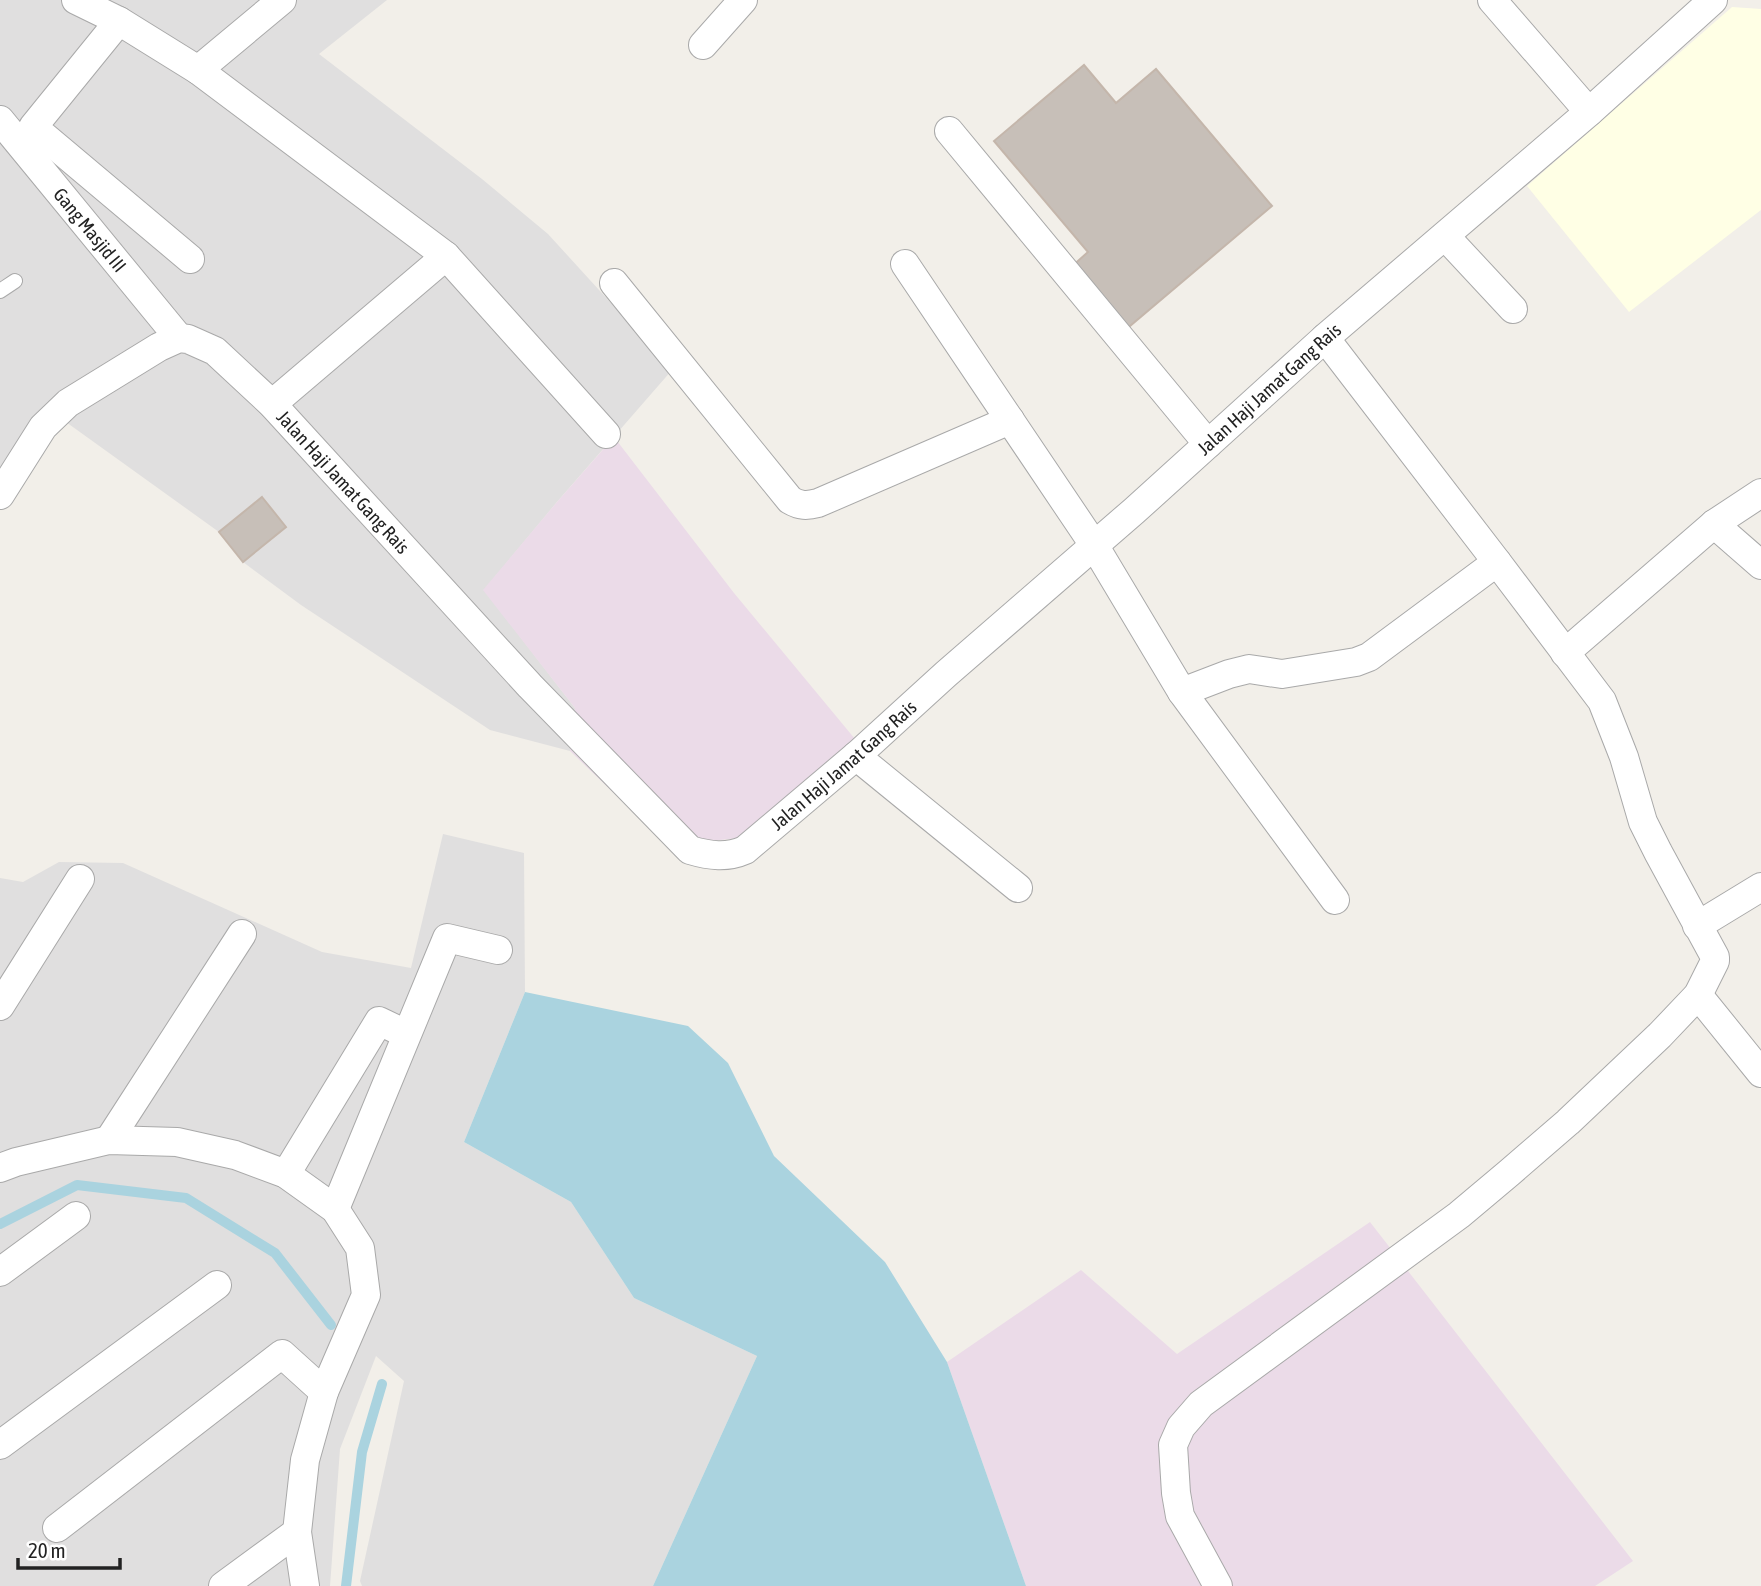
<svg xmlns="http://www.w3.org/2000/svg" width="1761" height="1586" font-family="'Asap Condensed',sans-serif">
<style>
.residential{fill:#e0dfdf}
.industrial{fill:#ebdbe8}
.education{fill:#ffffe5}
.water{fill:#aad3df}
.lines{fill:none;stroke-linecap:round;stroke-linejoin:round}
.stream{stroke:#aad3df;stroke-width:10}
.building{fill:#c7bfb8;stroke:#c4b6ab;stroke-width:2}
.service-casing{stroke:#a9a9a9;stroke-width:16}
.minor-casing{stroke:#a9a9a9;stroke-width:30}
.service{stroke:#fff;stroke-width:14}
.minor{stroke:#fff;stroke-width:28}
.labels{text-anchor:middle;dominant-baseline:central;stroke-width:5;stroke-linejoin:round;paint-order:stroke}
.street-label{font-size:19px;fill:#222;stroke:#fff}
</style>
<rect width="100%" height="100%" fill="#f2efe9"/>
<g class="residential">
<polygon points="0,0 387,0 319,54 482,179 548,234 672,370 557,502 484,590 575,708 570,751 490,730 301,605 243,562 219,532 59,417 0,483"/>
<polygon points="443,834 524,853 525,992 464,1142 571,1202 634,1298 757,1356 653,1586 362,1586 360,1581 404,1381 376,1356 340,1449 330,1586 0,1586 0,878 23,882 59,862 123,863 322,952 411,968"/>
</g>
<g class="industrial">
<polygon points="614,437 734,593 855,739 763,835 669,846 570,751 575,708 483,590 557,502"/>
<polygon points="1370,1222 1633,1561 1595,1586 1026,1586 947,1362 1081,1270 1177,1354"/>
</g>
<polygon class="education" points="1732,7 1761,9 1761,210 1629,312 1527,186"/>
<polygon class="water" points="525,992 688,1026 728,1063 774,1156 885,1262 947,1362 1026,1586 653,1586 757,1356 634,1298 571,1202 464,1142"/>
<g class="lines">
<g class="stream">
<polyline points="0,1224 77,1185 186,1198 275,1253 331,1325"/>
<polyline points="346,1586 362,1452 382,1384"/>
</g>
</g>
<g class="building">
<polygon points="1084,65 1116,103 1156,69 1272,206 1124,331 1070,268 1088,252 994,141"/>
<polygon points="262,497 286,527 243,562 219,532"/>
</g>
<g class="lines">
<defs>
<polyline id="service" points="0,291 15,281"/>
<g id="minor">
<polyline points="76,0 119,21"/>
<polyline points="1492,0 1589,112"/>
<polyline points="703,45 743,0"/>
<polyline points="198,70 282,0"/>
<path id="s1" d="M0,120L179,338"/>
<polyline points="949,131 1208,444"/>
<polyline points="1445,236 1513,309"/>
<polyline points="190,259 33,127 119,21 198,70 446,256 606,434"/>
<polyline points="905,264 1094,545 1182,692 1335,900"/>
<path d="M614,283L790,500C800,506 807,506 818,503L1010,420"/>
<polyline points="272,404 446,256"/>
<path id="s2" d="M0,495L43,427L68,403L159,347L179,338L188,339L215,351L272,404L530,686L690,850C710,856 727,858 745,850L856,756L946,674L1134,511L1325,338L1589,112L1713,0"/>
<polyline points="1714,524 1761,565"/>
<polyline points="1565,653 1714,524 1761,493"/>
<polyline points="1182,692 1229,674 1249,669 1282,674 1356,662 1369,657 1497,562"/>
<polyline points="856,756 1018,888"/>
<polyline points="1697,926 1761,887"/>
<polyline points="1698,995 1761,1073"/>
<polyline points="0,1006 80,879"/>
<polyline points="109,1140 242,934"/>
<polyline points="0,1168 16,1162 109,1140 177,1142 235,1155 286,1174 335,1209 360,1248 366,1295 324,1392 305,1460 297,1532 305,1586"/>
<polyline points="286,1174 379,1021 406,1034"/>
<polyline points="335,1209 447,938 498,950"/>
<polyline points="0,1272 76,1216"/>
<polyline points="0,1445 217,1285"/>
<polyline points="57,1528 282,1354 324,1392"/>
<polyline points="223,1586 297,1532"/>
<polyline points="1218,1586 1180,1516 1176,1493 1173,1445 1181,1427 1201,1404 1459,1215 1509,1173 1568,1122 1660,1035 1698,995 1715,961 1715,957 1658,852 1643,822 1624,757 1602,701 1497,562 1325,338"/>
</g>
</defs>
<use href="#service" class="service-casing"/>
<use href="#minor" class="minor-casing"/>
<use href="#service" class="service"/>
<use href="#minor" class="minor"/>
</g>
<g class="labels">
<g class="street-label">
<text stroke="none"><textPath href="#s1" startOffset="142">Gang Masjid III</textPath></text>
<text stroke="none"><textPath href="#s2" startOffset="1726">Jalan Haji Jamat Gang Rais</textPath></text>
<text stroke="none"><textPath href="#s2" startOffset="466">Jalan Haji Jamat Gang Rais</textPath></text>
<text stroke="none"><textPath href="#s2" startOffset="1158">Jalan Haji Jamat Gang Rais</textPath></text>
</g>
</g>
<path d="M18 1558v10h102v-10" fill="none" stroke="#222222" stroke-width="3.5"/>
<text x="28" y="1558" font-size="21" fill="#222222" stroke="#ffffff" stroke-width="5" paint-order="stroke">20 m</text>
</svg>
